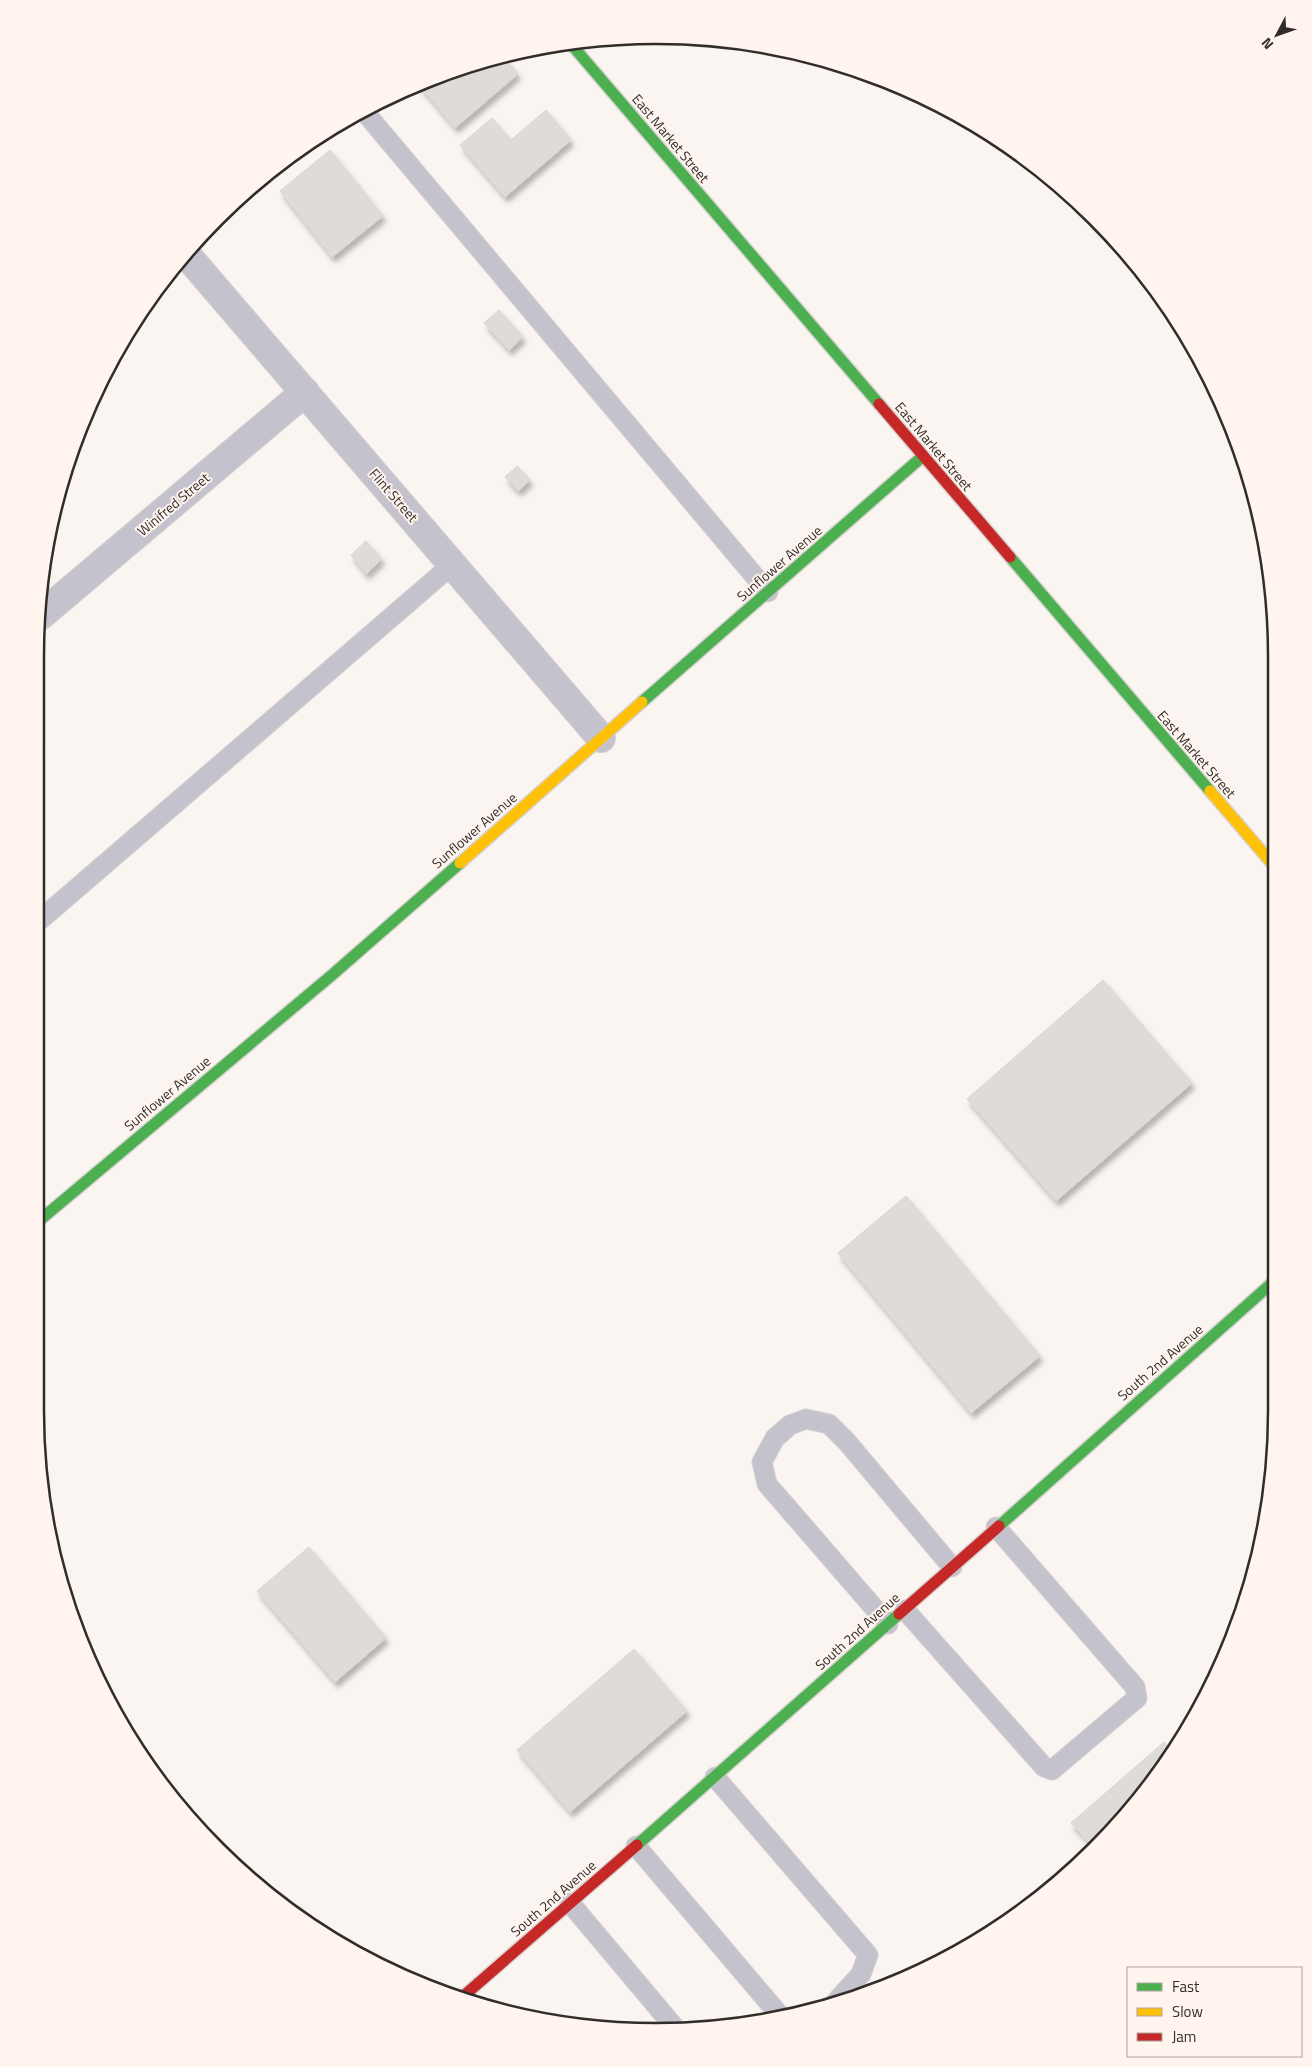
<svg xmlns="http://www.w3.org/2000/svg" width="1312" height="2067" font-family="'Titillium Web',sans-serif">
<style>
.building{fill:#dfdbd8;stroke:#dad5d3;filter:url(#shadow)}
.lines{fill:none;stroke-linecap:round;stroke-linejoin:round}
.lane-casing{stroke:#d6d2cf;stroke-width:21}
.street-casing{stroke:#d6d2cf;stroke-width:30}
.fast-casing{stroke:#d6d2cf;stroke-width:14}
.slow-casing{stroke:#d6d2cf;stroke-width:14}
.jam-casing{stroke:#d6d2cf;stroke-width:14}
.lane{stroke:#c4c2cd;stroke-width:19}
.street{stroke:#c4c2cd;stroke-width:28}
.fast{stroke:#4caf50;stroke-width:11}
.slow{stroke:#ffc107;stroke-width:11}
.jam{stroke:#c62828;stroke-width:11}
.labels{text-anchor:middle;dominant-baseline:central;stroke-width:4;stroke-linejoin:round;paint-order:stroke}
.street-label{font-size:14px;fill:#312d2a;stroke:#fff4ee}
.rim{fill:none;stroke:#312d2a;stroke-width:2.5}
</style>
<defs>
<filter id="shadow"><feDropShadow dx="3" dy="5.5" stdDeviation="2.5" flood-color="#0004"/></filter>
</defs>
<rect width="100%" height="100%" fill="#fbf5f2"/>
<g class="building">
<polygon points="502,55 518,74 455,128 419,85"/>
<polygon points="546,110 571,140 505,197 460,145 492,118 511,140"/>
<polygon points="330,150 383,216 332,257 280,191"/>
<polygon points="499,310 523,337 509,350 484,323"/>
<polygon points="517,466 530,480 518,491 505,477"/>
<polygon points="366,541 382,559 366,574 351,555"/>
<polygon points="1103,980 1192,1083 1056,1201 967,1099"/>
<polygon points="906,1196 1040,1356 971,1413 838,1253"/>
<polygon points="309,1547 386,1638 335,1682 257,1591"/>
<polygon points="634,1649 687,1711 570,1812 517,1750"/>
<polygon points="1164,1742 1172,1752 1123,1820 1093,1847 1071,1823"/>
</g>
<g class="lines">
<defs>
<g id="lane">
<polyline points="363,110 768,592"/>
<polyline points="40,920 453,564"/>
<polyline points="905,1610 1044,1767 1052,1770 1137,1698 1135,1687 996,1527"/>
<polyline points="888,1624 767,1484 762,1462 775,1438 790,1425 806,1419 829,1424 847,1442 952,1567"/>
<polyline points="715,1777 868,1955 861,1974 833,2005"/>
<polyline points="636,1846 782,2018"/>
<polyline points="570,1903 676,2029"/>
</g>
<g id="street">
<polyline points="185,253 601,738"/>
<polyline points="40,616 305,392"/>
</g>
<g id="fast">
<polyline points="571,44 879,404"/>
<polyline points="1010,557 1210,791"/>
<polyline points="642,702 923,456"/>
<polyline points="40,1220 332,975 460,863"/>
<polyline points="999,1526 1273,1282"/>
<polyline points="637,1845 899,1614"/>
</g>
<g id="slow">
<polyline points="1210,791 1275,867"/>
<polyline points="460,863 642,702"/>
</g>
<g id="jam">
<polyline points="879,404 1010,557"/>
<polyline points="899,1614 999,1526"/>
<polyline points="459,2000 637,1845"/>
</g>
</defs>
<use href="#lane" class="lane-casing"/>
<use href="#street" class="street-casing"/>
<use href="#fast" class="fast-casing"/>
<use href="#slow" class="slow-casing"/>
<use href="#jam" class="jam-casing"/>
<use href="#lane" class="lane"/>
<use href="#street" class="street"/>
<use href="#fast" class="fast"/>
<use href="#slow" class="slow"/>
<use href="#jam" class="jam"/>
</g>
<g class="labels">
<g class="street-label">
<text transform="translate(671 138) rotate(50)">East Market Street</text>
<text transform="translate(934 446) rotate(50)">East Market Street</text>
<text transform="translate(394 495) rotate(49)">Flint Street</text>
<text transform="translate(173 504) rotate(-40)">Winifred Street</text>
<text transform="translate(779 563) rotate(-41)">Sunflower Avenue</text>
<text transform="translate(1197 754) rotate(49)">East Market Street</text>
<text transform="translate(474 830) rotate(-41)">Sunflower Avenue</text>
<text transform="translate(167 1093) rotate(-40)">Sunflower Avenue</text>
<text transform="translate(1160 1362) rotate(-41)">South 2nd Avenue</text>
<text transform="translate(857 1631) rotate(-42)">South 2nd Avenue</text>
<text transform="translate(553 1898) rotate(-41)">South 2nd Avenue</text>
</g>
</g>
<path d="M0 0H1312V2067H0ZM656 44H656A612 612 0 0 1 1268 656V1411A612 612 0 0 1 656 2023H656A612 612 0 0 1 44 1411V656A612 612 0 0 1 656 44Z" fill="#fff4ee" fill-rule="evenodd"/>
<path class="rim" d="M656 44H656A612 612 0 0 1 1268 656V1411A612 612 0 0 1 656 2023H656A612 612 0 0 1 44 1411V656A612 612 0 0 1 656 44Z"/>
<rect x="1127" y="1967" width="175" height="90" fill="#fff4ee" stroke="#ada4a0"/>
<rect x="1137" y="1983" width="25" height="8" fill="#4caf50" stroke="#ada4a0"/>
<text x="1172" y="1992" font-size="15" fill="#312d2a">Fast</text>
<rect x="1137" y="2008" width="25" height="8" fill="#ffc107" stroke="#ada4a0"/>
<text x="1172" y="2017" font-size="15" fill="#312d2a">Slow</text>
<rect x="1137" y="2033" width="25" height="8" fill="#c62828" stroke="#ada4a0"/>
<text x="1172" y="2042" font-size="15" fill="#312d2a">Jam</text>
<g transform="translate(1277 35) rotate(229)" stroke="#fff4ee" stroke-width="4" paint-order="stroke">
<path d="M0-4L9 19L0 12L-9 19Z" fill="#312d2a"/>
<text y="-8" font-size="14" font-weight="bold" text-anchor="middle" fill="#312d2a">N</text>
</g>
</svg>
